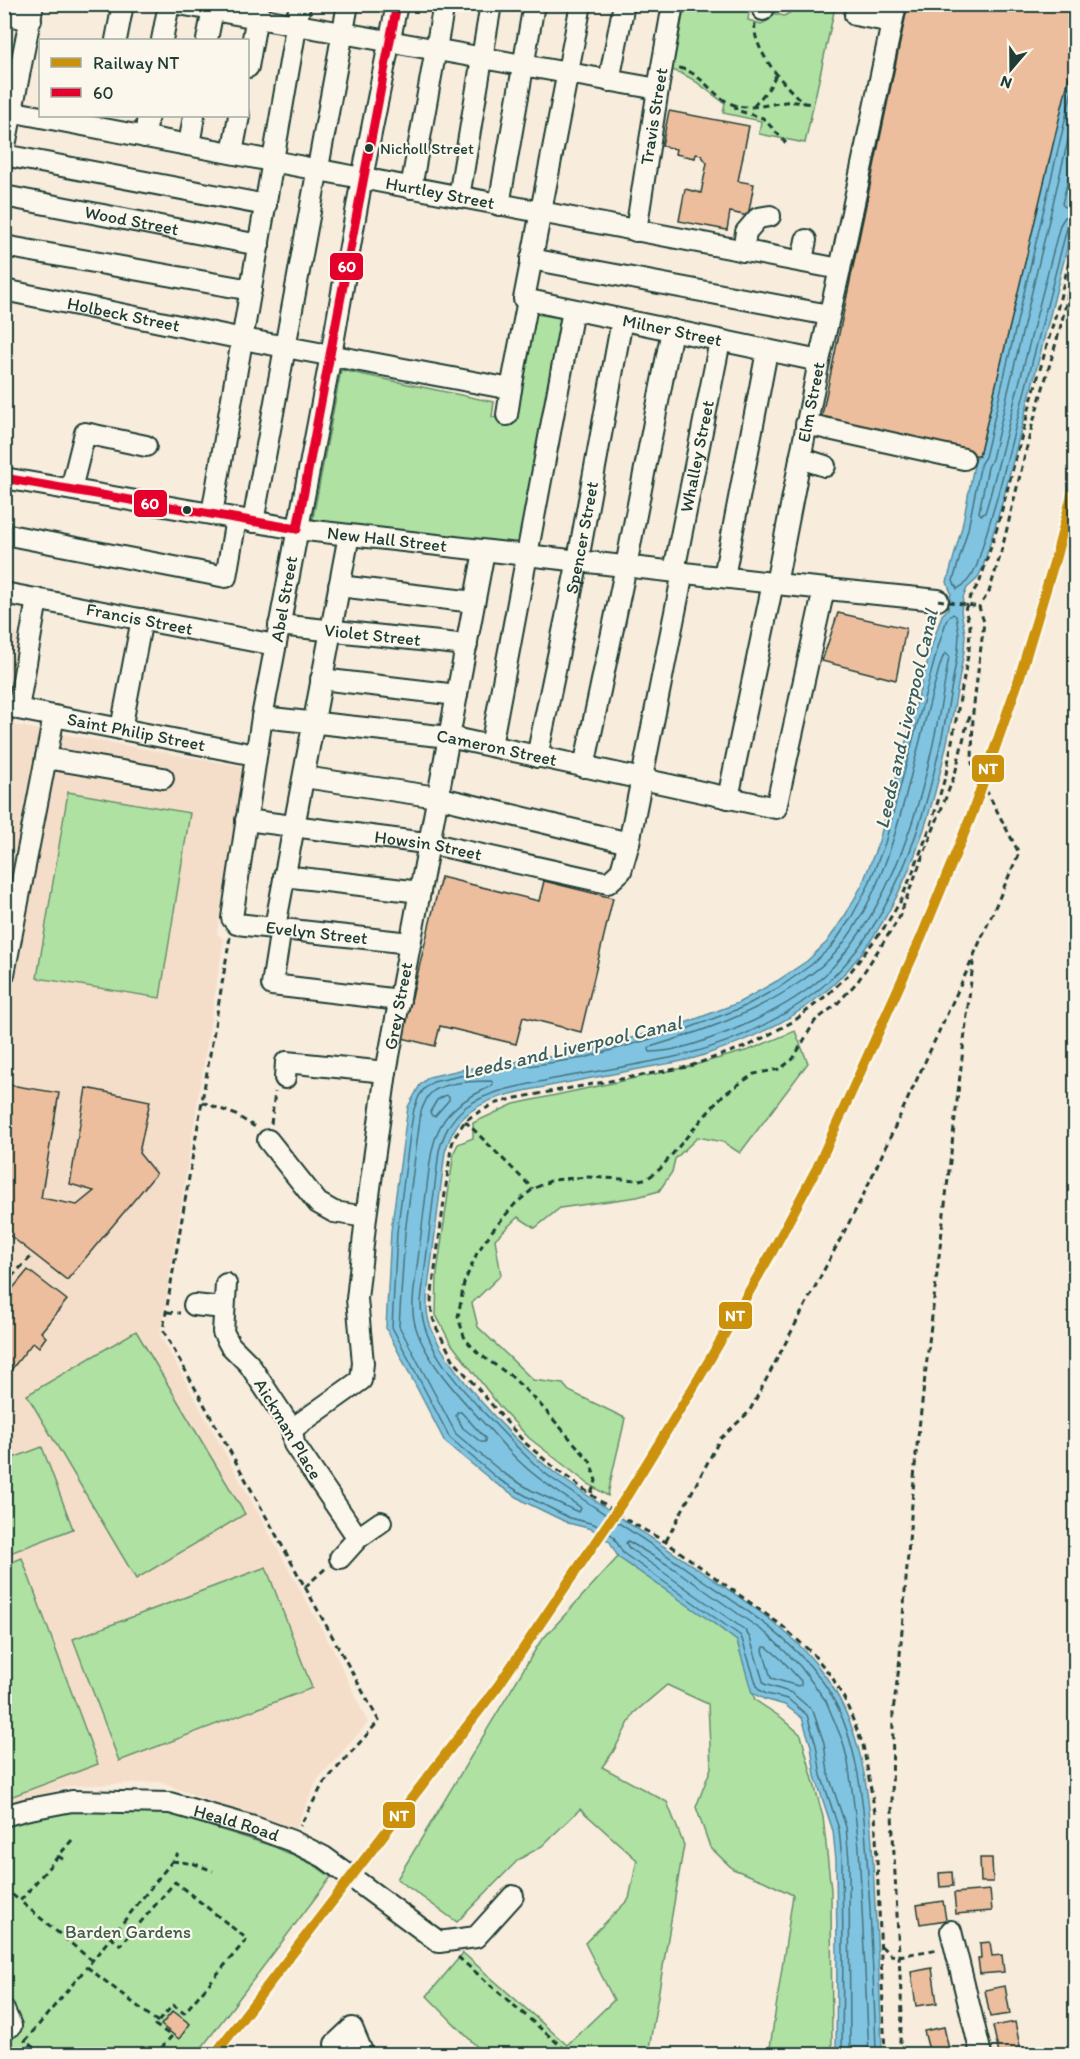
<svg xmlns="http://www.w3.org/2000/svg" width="1080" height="2059" font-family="Itim,sans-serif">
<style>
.built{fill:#f5dec9}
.green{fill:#aee1a2;stroke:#668f6b;stroke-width:1.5}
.water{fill:#81c4e2;stroke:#5a8e9c;stroke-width:1.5}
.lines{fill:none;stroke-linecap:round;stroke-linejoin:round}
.shore{stroke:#46737a;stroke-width:1.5}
.building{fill:#edbe9d;stroke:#1f3d34;stroke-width:1.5}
.minor-casing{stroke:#1f3d34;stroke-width:24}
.path{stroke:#1f3d34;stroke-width:3;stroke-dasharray:6 4.5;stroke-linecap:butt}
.minor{stroke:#fbf7ec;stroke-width:20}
.path-bridge{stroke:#1f3d34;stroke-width:3;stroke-dasharray:6 4.5;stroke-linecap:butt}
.bus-1-casing{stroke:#fbf7ec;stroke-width:14}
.bus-1{stroke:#e4002b;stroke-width:9}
.rail-1-casing{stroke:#fbf7ec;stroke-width:15}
.rail-1{stroke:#cc910a;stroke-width:10}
.bus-dot{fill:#1f3d34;stroke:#fbf7ec;stroke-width:2}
.labels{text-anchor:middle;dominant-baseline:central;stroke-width:4.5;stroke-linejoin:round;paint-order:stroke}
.bus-label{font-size:16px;fill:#1f3d34;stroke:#fbf7ec;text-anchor:start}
.street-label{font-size:18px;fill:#1f3d34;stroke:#fbf7ec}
.park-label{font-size:18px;fill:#3c5e4a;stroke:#fbf7ec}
.water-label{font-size:20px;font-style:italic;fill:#385f60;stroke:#fbf7ec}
.line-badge{stroke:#fbf7ec;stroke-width:2}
.badge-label{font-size:16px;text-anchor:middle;font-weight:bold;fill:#fff}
</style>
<rect width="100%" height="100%" fill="#f8ecdc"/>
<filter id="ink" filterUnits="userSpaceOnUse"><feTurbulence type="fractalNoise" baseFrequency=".0167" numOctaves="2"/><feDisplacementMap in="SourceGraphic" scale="12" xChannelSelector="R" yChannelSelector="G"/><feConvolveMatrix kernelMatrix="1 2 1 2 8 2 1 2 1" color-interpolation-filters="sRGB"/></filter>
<g filter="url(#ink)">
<polygon class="built" points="4,615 20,640 8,706 14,716 13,725 245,767 217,934 224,939 160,1335 334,1651 368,1723 318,1779 294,1832 159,1782 71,1786 5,1806"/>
<g class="green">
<path d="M816,4L835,7L805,143L759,134L761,121L723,113L725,103C706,91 694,76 672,70L685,5H750L748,20L761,24L769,20L772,13L784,16L791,12L792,5Z"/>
<polygon points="530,313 566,319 523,545 312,523 341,370 494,402 492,417 510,420"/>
<polygon points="68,792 190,813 160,998 37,978"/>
<path d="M795,1031L808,1063L740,1153L723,1142L698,1137L675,1159L672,1172L659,1191L637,1197L560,1208L535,1228L518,1217L495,1239L501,1275L472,1303L478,1327L533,1380L563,1384L569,1391L625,1418C620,1444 612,1470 608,1496L587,1483L529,1438L500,1407L450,1342L436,1315L437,1273L454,1152L458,1144L473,1138V1123L514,1104L687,1067L749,1050Z"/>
<polygon points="136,1331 245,1514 136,1579 27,1395"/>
<polygon points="42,1447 73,1529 5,1555 5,1461"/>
<polygon points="618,1557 708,1619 737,1641 755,1700 782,1718 801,1735 823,1817 831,1890 832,2054 769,2054 793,1895 764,1881 733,1869 710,1847 696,1807 711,1768 708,1704 667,1685 634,1713 613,1752 602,1767 667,1802 684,1845 648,2054 484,2054 427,1996 463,1953 567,2045 614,2000 585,1943 629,1899 637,1860 580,1809 542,1846 518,1860 457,1922 397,1879 540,1642"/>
<polygon points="22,1558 98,1764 5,1799 5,1565"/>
<polygon points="266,1567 312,1688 119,1761 73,1639"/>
<polygon points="103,1807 169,1813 275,1847 314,1865 331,1877 197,2054 5,2054 5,2037 19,2030 5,1993 5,1826 65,1811"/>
</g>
<path class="water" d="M1075,48V217L1003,500L983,567L977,579L967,588L963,598L961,611L965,634L964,651C945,763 920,902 834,984C798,1018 750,1040 704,1055C688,1061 671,1063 655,1066C618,1073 581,1080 544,1087C519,1092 492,1096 471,1111C456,1122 450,1136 445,1152C441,1187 436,1222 432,1257C430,1274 426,1293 427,1311C430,1355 519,1447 555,1473C603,1507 653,1539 702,1572C747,1602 795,1632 826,1677C872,1742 871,1829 875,1905C878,1955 881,2004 882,2054H836L837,1951L836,1860L833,1831L815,1776L811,1746L802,1718L785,1705L764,1699L752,1693L737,1641L708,1619L618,1557L610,1542L592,1529L568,1523L525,1502L495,1483L445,1442L386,1328L391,1231L408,1107L420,1085L429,1077L460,1070L582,1052L688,1022L738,1003L777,981L807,961L827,942L846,914L862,885L879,841L932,645L942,615L948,609L951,593L947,582L962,527L975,460L979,456Z"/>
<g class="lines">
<g class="shore">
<path d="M1076,74L985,457L981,463L968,529L953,581L957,589C966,585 973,574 977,565L997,498L1067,228L1070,223L1076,222"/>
<polyline points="1076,107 992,459 988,467 979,512 981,515 985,513 990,496 1060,225 1065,217 1076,215"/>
<polyline points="1076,147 1062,204 1065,207 1076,206"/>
<path d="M945,653L949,656C933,762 905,896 826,974C800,999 766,1016 733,1030C707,1040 678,1052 650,1052L649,1049L650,1047C703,1031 754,1014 800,982C813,973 827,963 838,950C880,898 897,831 913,767C921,739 927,711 935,683C938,674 940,661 945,653Z"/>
<path d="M491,1081L493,1083L492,1086C433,1112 433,1136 426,1194C423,1219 420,1243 417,1267C415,1282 412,1298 413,1313C416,1354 466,1404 493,1433C502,1443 511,1454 521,1463C538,1480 560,1493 580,1507L581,1509L578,1512L531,1490L503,1473L456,1434L399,1326L405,1233L421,1111C424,1105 426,1098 430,1094C441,1082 476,1081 491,1081Z"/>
<polygon points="446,1095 449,1097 449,1100 435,1116 432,1116 430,1112 437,1100"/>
<polygon points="457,1412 461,1412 485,1438 485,1442 481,1442 463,1428 456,1416"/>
<polygon points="764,1647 767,1647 782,1660 801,1681 801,1685 798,1686 771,1678 763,1650"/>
<path d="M842,2054L843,1951L842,1860L839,1829L821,1775L816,1745L807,1715L788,1699L766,1694L758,1689L741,1636L623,1553L613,1536L594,1524L570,1518L528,1497L498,1479L450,1438L392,1327L397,1232L411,1127L414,1109L419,1096L424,1089L433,1082L460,1076L584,1058L689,1028L741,1008L780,987L811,965L832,946L851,918L868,886L885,843L938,647L947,619L953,614L956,616L959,634L958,650C939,761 915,898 831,979C794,1014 736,1042 687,1054C642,1065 595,1071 549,1080C521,1086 491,1090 467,1106C451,1118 444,1133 439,1151L421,1301C420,1348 464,1392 495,1424C513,1443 530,1462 551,1478C600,1511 650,1543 698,1577C742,1607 787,1635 820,1678C866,1738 865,1837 870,1909C872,1958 875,2006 876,2054"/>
<polyline points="850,2054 849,1860 846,1827 828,1773 824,1743 813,1711 792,1693 764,1684 750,1638 745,1630 629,1548 626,1543 628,1541 673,1568 767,1634 800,1666 826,1701 843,1742 848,1762 853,1797 859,1847 869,2054"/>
</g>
</g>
<g class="building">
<polygon points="908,4 1076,4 1076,48 979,456 821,420"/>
<polygon points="669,111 749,126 738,181 754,184 748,216 730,212 727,230 679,221 685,189 701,193 707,163 701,155 696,154 695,158 675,154 676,149 662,146"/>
<polygon points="838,613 906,628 896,680 822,661"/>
<polygon points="441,877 539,901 544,881 613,898 581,1032 523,1017 516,1044 440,1026 435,1046 402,1038"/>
<polygon points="4,1084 59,1093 41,1198 77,1205 94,1191 70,1184 86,1088 150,1101 139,1153 156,1174 67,1280 4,1231"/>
<polygon points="28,1270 67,1300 41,1332 46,1337 39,1347 33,1342 7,1375 4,1371 4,1299"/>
<polygon points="980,1858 992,1858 993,1882 981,1882"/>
<polygon points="952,1872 953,1886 940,1887 939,1873"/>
<polygon points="990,1890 992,1911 956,1914 954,1893"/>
<polygon points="943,1901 946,1920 920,1924 917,1905"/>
<polygon points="990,1942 992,1956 1002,1955 1004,1972 980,1974 978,1958 981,1958 980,1943"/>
<polygon points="932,1968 937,2003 916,2006 911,1972"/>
<polygon points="1005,1986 1010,2014 990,2017 985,1990"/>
<polygon points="173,2011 190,2024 179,2039 161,2025"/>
<polygon points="1015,2022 1021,2051 999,2054 993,2026"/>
<polygon points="944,2027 950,2054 930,2054 924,2031"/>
</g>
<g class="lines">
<defs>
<g id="minor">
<polyline points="179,4 658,89"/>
<path id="s1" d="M397,4L362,178L331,355L262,717L232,918L237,924L410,943"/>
<path id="s2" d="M581,4L524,299L819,361"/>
<polyline points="763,10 763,4"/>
<polyline points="4,14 31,20"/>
<polyline points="855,15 892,22"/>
<polyline points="116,40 123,4"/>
<polyline points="162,40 169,4"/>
<polyline points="207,40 214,4"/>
<polyline points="248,67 259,4"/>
<polyline points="609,81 624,4"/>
<path id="s3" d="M4,110L840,269"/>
<polyline points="145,137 148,116"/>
<polyline points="189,145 194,116"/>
<polyline points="4,151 33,4"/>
<polyline points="232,153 239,116"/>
<polyline points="4,155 266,205"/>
<polyline points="411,188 444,4"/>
<path id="s4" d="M4,196L259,245"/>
<polyline points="459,197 491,4"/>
<polyline points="499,205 534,4"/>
<path id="s5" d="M636,231L658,89L673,4"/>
<polyline points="4,246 251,290"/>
<polyline points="743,251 746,232 758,218 770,216"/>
<polyline points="531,259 829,315"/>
<polyline points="802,261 806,240"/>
<path id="s6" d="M4,290L243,339L511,389L528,300"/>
<polyline points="507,415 511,389"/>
<polyline points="806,424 964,459"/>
<polyline points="800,458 825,466"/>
<path id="s7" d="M4,478L297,529L773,583"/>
<polyline points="71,489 85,433 146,446"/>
<polyline points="212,514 300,4"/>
<polyline points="253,522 348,4"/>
<polyline points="4,534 226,577 236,519"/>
<path id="s8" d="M674,571L720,341"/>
<polyline points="724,577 767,351"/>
<polyline points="776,584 938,600"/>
<polyline points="339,586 474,602"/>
<path id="s9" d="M4,593L275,645"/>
<path id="s10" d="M37,599L18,709L255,755"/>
<path id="s11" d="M279,625L467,645"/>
<polyline points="321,679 457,695"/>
<path id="s12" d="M262,717L449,737L776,808L824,589"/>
<polyline points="121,729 142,619"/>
<polyline points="491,746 573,310"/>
<path id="s13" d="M537,757L578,560L622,320"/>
<polyline points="46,758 163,778"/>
<polyline points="584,767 626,566 672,330"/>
<polyline points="304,777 437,797 629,843"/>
<path id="s14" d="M728,798L773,583L776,584L819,361L840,269L896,4"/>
<path id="s15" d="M246,820L433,844L608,883L621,871L629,843L683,572"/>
<polyline points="284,876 420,892"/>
<polyline points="275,927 349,535"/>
<polyline points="281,928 272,985 400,1000"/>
<polyline points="4,974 54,716"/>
<polyline points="285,1078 286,1062 386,1072"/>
<polyline points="268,1140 318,1203 334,1212 366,1217"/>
<polyline points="226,1284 223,1332 230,1345 249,1364 292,1429 294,1444 358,1538"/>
<polyline points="194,1305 224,1308"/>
<path id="s16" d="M292,1429L361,1380L363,1363L357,1299L366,1217L386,1072L484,551"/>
<polyline points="340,1558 358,1538 381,1522"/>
<path id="s17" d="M4,1816L25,1810L72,1801L170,1803L254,1827L292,1841L324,1857L439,1942L476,1937L513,1896"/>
<polyline points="951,1931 981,2054"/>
<polyline points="4,2010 11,2026 4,2029"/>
<polyline points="335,2044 352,2028 363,2054"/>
</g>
</defs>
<use href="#minor" class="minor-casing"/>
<g class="path">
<path d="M755,23C751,48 785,87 803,102"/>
<path d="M679,68C704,73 714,101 738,106C753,109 770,104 785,102C795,101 804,103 814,104"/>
<polyline points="735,104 736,110 763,118 786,143"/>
<polyline points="754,106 769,88 777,73"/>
<polyline points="230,937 163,1330 379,1721 323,1784 300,1826"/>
<polyline points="202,1102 234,1114 257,1128"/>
<polyline points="465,1121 533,1189"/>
<polyline points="271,1124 275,1092"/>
<polyline points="4,1284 34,1254"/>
<polyline points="167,1312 180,1313"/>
<polyline points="591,1493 596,1481 590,1461 538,1402 511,1376 479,1354 465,1339 458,1317 464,1283 477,1253 492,1231 515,1204 533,1189 552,1180 588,1177 639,1180 648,1178 660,1169 690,1133 723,1095 754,1074 780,1069 793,1059 815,1021 837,1004 858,981 898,920 955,774 968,720 973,712"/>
<polyline points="666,1541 720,1439 749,1412 862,1198 972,960"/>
<polyline points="305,1587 326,1568"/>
<polyline points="72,1840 20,1901 91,1960"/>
<polyline points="58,1856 64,1860"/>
<polyline points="172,1861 195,1864 213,1871"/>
<polyline points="4,1888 20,1901"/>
<polyline points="110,1937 121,1945 175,1882 247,1939 184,2013 173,2005 155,2025 172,2036 156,2054"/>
<polyline points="881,1946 891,1955 898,1956 939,1949"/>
<polyline points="458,1957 570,2054"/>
<polyline points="158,2022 87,1967 178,1854"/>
<polyline points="42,2054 25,2041 87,1967"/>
<polyline points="885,2054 875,1812 863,1745 845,1700 832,1677 813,1654 781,1625 666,1542 630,1522 600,1501 557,1470 524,1442 454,1361 436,1327 432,1315 431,1300 451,1148 454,1138 465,1121 472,1116 494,1104 516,1098 687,1067 750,1045 794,1021 827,995 848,975 886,925 900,902 912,874 931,825 946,774 969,650 970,626 965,610 969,599 980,581 997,528 1033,394 1057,310 1076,234"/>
<polyline points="899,2054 902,2015 892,1814 893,1711 899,1667 916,1454 974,955 1019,853 972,763 973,712 984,622 979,607 989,592 1001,553 1032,426 1060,329 1076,261"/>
</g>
<use href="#minor" class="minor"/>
<polyline class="path-bridge" points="938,600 979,607"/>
<defs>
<g id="bus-1">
<polyline points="4,478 297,529"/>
<path d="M297,529C331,354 362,179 397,4"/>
</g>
</defs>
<use href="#bus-1" class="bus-1-casing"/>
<use href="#bus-1" class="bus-1"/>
<defs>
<polyline id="rail-1" points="215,2054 498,1686 628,1494 699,1378 772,1252 817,1168 921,938 972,814 1019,679 1056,556 1076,480"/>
</defs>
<use href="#rail-1" class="rail-1-casing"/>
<use href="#rail-1" class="rail-1"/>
</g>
</g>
<g class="bus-dot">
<circle cx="369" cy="148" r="5"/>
<circle cx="187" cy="510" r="5"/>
</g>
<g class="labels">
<g class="bus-label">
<text x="380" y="148">Nicholl Street</text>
</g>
<g class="street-label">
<text stroke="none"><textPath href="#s5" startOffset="116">Travis Street</textPath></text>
<text stroke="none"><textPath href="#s3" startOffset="444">Hurtley Street</textPath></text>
<text stroke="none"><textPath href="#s4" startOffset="130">Wood Street</textPath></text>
<text stroke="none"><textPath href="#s6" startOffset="122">Holbeck Street</textPath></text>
<text stroke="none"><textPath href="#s2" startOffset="452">Milner Street</textPath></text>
<text stroke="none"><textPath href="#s14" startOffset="408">Elm Street</textPath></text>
<text stroke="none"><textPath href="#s8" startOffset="117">Whalley Street</textPath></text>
<text stroke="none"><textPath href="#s13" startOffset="224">Spencer Street</textPath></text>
<text stroke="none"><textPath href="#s7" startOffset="388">New Hall Street</textPath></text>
<text transform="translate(284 599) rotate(-80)">Abel Street</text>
<text stroke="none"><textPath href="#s9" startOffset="138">Francis Street</textPath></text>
<text stroke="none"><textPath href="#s11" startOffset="94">Violet Street</textPath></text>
<text stroke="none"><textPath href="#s10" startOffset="232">Saint Philip Street</textPath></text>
<text stroke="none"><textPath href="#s12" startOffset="237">Cameron Street</textPath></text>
<text stroke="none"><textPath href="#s15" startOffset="184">Howsin Street</textPath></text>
<text stroke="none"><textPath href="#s1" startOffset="1017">Evelyn Street</textPath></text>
<text stroke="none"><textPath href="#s16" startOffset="462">Grey Street</textPath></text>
<text transform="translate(288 1429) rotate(59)">Aickman Place</text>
<text stroke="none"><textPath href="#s17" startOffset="237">Heald Road</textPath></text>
</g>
<g class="park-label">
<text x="128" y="1932">Barden Gardens</text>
</g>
<g class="water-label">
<text transform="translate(906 719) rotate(-77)">Leeds and Liverpool Canal</text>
<text transform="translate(572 1047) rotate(-13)">Leeds and Liverpool Canal</text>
</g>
</g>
<g class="line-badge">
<rect x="329" y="252" width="35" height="29" rx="6" fill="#e4002b"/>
<rect x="133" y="489" width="35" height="29" rx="6" fill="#e4002b"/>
<rect x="971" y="754" width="34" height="29" rx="6" fill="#cc910a"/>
<rect x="718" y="1301" width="35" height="29" rx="6" fill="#cc910a"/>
<rect x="382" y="1801" width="34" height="28" rx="6" fill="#cc910a"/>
</g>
<g class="badge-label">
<text x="347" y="272">60</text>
<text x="150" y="509">60</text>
<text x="988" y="774">NT</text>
<text x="735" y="1321">NT</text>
<text x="399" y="1821">NT</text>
</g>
<rect width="1080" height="2059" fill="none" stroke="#fbf7ec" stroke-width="24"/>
<rect x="12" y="12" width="1056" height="2035" fill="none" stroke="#1f3d34" stroke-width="2" filter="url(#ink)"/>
<rect x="39" y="39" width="210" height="78" fill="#fbf7ec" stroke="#a3ada2" stroke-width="1.5"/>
<rect x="51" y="58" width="30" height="9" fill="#cc910a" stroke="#a3ada2" stroke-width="1.5"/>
<text x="93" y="69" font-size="18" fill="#1f3d34">Railway NT</text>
<rect x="51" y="88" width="30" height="9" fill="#e4002b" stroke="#a3ada2" stroke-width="1.5"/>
<text x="93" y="99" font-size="18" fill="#1f3d34">60</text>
<g transform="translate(1011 69) rotate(200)" stroke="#fbf7ec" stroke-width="4.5" paint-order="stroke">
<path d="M0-4.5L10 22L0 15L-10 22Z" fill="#1f3d34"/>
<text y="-9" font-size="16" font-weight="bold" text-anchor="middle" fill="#1f3d34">N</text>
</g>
</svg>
